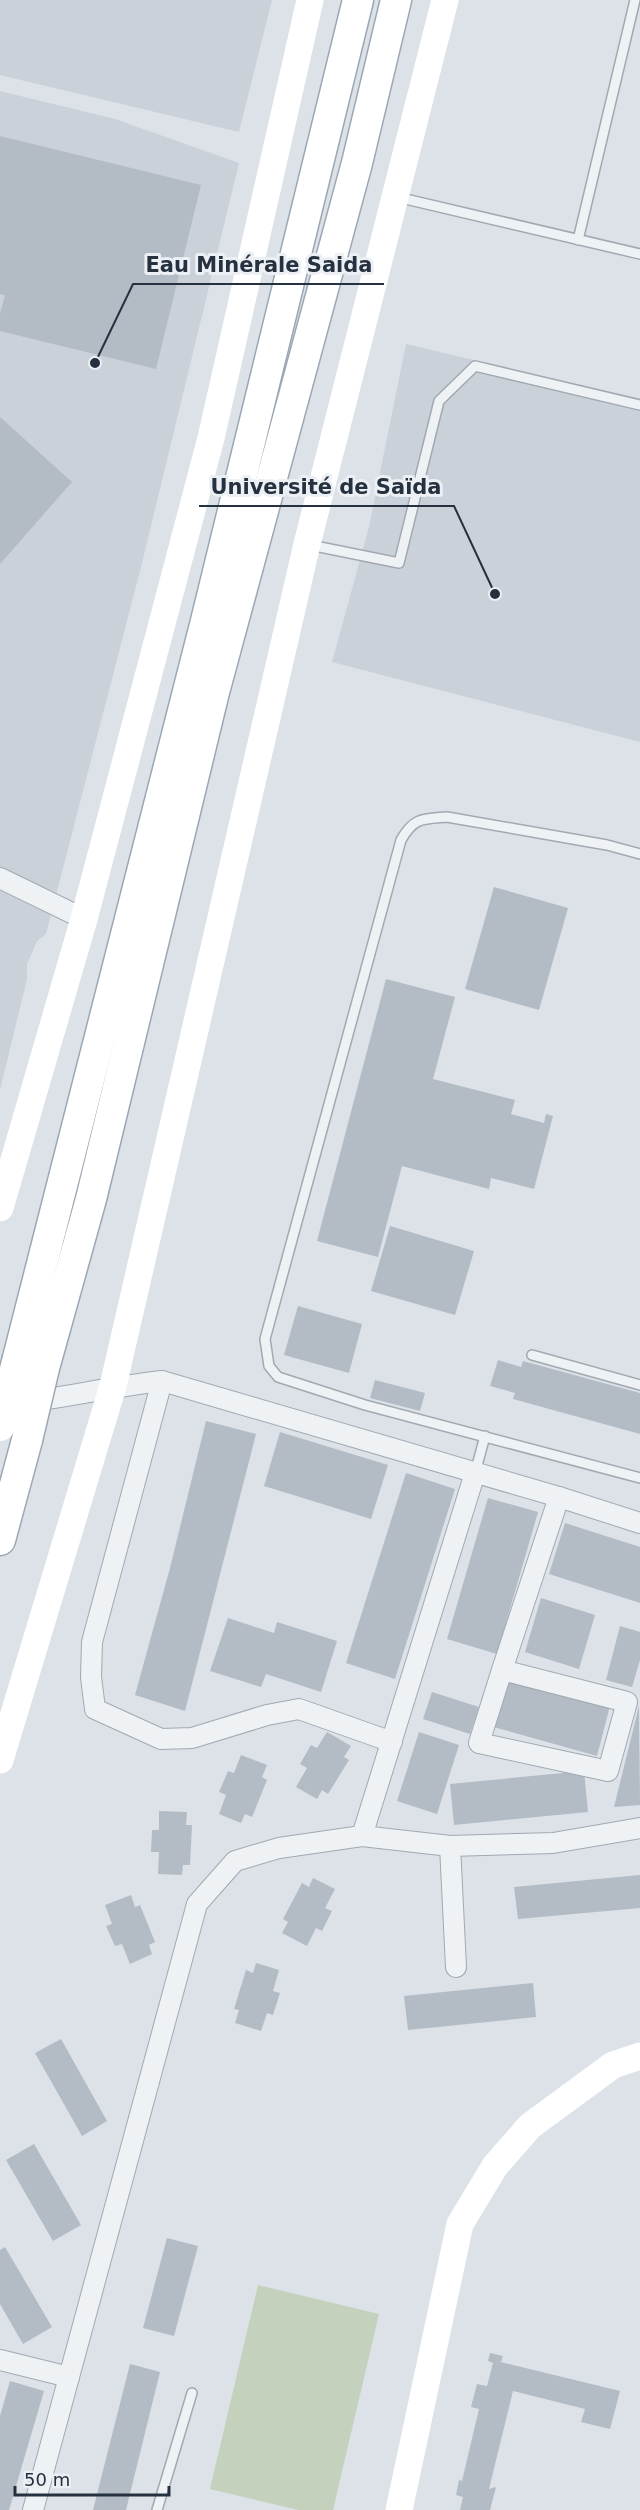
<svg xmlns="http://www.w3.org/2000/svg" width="640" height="2510" font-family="'DejaVu Sans',sans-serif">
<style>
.built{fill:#cad1d9}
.green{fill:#c4d1bd}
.building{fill:#b3bbc4}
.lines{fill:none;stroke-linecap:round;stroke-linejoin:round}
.lane-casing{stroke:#a1a9b1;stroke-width:12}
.street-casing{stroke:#a1a9b1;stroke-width:22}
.primary-casing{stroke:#9ba7b3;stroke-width:33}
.lane{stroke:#eff2f5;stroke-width:9}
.street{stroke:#eff2f5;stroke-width:20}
.secondary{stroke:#fff;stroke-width:27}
.primary{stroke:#fff;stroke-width:30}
.primary-bridge-casing{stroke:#9ba7b3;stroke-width:33;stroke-linecap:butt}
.primary-bridge{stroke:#fff;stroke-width:30}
.leader{fill:none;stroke:#25313e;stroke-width:2}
.callout-dot{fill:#25313e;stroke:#ecf0f5;stroke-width:2}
.callout-label{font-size:21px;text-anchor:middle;font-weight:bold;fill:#25313e;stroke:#ecf0f5;stroke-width:6;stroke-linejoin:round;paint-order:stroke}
</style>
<rect width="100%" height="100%" fill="#dce2e7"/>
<g class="built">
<polygon points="0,0 272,0 239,132 0,75"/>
<polygon points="0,91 115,119 239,163 142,563 46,934 37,941 27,964 27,979 0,1090"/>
<polygon points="406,344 640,399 640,742 332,662 369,527"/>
</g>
<polygon class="green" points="258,2285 379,2314 333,2510 298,2510 210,2489"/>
<g class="building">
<polygon points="0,136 201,185 156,369 0,331 0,314 5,295 0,294"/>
<polygon points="0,417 72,482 0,564"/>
<polygon points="494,887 568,908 539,1010 465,989"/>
<polygon points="386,979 455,997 433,1079 515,1100 511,1114 544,1123 546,1114 553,1116 534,1189 491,1178 489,1189 402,1166 378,1257 317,1241"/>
<polygon points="390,1226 474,1251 455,1315 371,1291"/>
<polygon points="298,1306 362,1324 349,1373 284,1355"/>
<polygon points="498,1360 521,1367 523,1361 640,1393 640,1434 513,1399 515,1393 490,1386"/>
<polygon points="375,1380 425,1393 420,1411 370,1398"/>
<polygon points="206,1421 256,1434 185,1711 135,1695 170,1568"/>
<polygon points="280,1432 388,1465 371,1519 264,1486"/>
<polygon points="406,1473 455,1489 395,1679 346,1663"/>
<polygon points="488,1498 538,1512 497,1654 447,1639"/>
<polygon points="565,1523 640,1547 640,1603 549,1574"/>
<polygon points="541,1598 595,1615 579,1669 525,1652"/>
<polygon points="228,1618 274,1633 277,1622 337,1641 321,1692 266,1674 261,1687 210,1671"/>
<polygon points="620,1626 640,1632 640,1660 632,1687 606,1680"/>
<polygon points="504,1677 610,1706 597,1756 490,1726"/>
<polygon points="432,1692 479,1707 470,1734 423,1719"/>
<polygon points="639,1706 640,1805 614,1807"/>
<polygon points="327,1732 351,1746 344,1757 349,1760 328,1794 322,1790 317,1799 296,1787 307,1768 300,1764 311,1745 317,1748"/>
<polygon points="419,1732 459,1745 437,1814 397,1801"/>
<polygon points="241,1755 267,1765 262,1777 267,1780 252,1817 245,1814 241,1823 219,1814 226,1795 219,1792 228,1771 234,1773"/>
<polygon points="584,1771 588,1812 454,1825 450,1784"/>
<polygon points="159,1811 187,1812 186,1825 192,1825 190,1865 183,1865 182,1875 158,1874 159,1852 151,1852 152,1830 159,1830"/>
<polygon points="640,1875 640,1908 518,1919 514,1887"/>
<polygon points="313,1878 335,1889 325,1908 332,1911 322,1931 316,1928 307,1946 282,1933 288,1922 283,1919 302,1883 309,1887"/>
<polygon points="131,1895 135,1907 140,1905 155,1942 149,1945 152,1954 130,1964 122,1944 115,1946 106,1926 112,1924 105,1905"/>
<polygon points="256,1963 279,1970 273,1991 280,1993 273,2015 267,2013 261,2031 235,2023 239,2010 234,2009 246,1970 253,1973"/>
<polygon points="533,1983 536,2017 408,2030 404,1996"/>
<polygon points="61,2039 107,2121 82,2136 35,2053"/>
<polygon points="34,2144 81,2225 53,2241 6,2160"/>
<polygon points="167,2238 198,2246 174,2336 143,2328"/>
<polygon points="5,2247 52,2327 23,2344 0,2304 0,2250"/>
<polygon points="490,2353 503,2356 501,2362 620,2391 610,2429 581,2422 585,2409 513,2391 489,2489 496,2487 490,2510 460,2510 463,2497 456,2495 459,2480 462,2481 479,2409 471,2407 477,2384 487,2386 493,2363 488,2361"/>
<polygon points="130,2364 160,2372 126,2510 93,2510"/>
<polygon points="10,2381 44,2391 9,2510 0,2510 0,2416"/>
</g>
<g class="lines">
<defs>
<g id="lane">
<polyline points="397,197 640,254"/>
<polyline points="578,240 635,0"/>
<polyline points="310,545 399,563 439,401 475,366 640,405"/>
<path d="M640,854L607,845L447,817C423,819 414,817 401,840L265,1339L269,1366L278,1377L365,1405L640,1478"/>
<polyline points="532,1355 640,1385"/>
<polyline points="475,1473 485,1436"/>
<polyline points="157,2510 192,2393"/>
</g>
<g id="street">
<polyline points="0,878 84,919"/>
<polyline points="162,1381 92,1642 91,1677 95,1709 161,1739 192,1738 267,1715 299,1709 392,1742"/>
<path d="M26,1402C72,1396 116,1386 162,1381L559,1497L640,1523"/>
<polyline points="502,1670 479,1743 608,1771 627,1702 502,1670 559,1497"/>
<polyline points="362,1836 475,1473"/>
<polyline points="450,1846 456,1967"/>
<polyline points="0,2360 69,2377"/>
<polyline points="33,2510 197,1904 235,1861 279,1848 362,1836 450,1846 553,1843 640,1828"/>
</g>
<g id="primary">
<polyline points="18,1358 206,621 358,0"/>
<polyline points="44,1368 91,1199 214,692 357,163 396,0"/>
<polyline points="0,1540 27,1440"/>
</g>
</defs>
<use href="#lane" class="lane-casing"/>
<use href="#street" class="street-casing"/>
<use href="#primary" class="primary-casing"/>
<use href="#lane" class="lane"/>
<use href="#street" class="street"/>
<g class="secondary">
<polyline points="0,1208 84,919 211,438 310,0"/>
<polyline points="0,1760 113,1386 307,544 445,0"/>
<polyline points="399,2510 460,2224 495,2166 530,2126 613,2065 640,2056"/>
</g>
<use href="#primary" class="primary"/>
<defs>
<g id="primary-bridge">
<polyline points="0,1426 18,1358"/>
<polyline points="27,1440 44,1368"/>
</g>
</defs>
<use href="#primary-bridge" class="primary-bridge-casing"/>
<use href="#primary-bridge" class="primary-bridge"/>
</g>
<path class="leader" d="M95 363L133 284H384M495 594L454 506H199"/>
<g class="callout-dot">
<circle cx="95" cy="363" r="6"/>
<circle cx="495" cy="594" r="6"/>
</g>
<g class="callout-label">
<text x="259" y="272">Eau Minérale Saida</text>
<text x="326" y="494">Université de Saïda</text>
</g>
<path d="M15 2486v9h154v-9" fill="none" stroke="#25313e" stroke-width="3"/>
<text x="24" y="2486" font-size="18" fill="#25313e" stroke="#ecf0f5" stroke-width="4.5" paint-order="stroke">50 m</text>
</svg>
